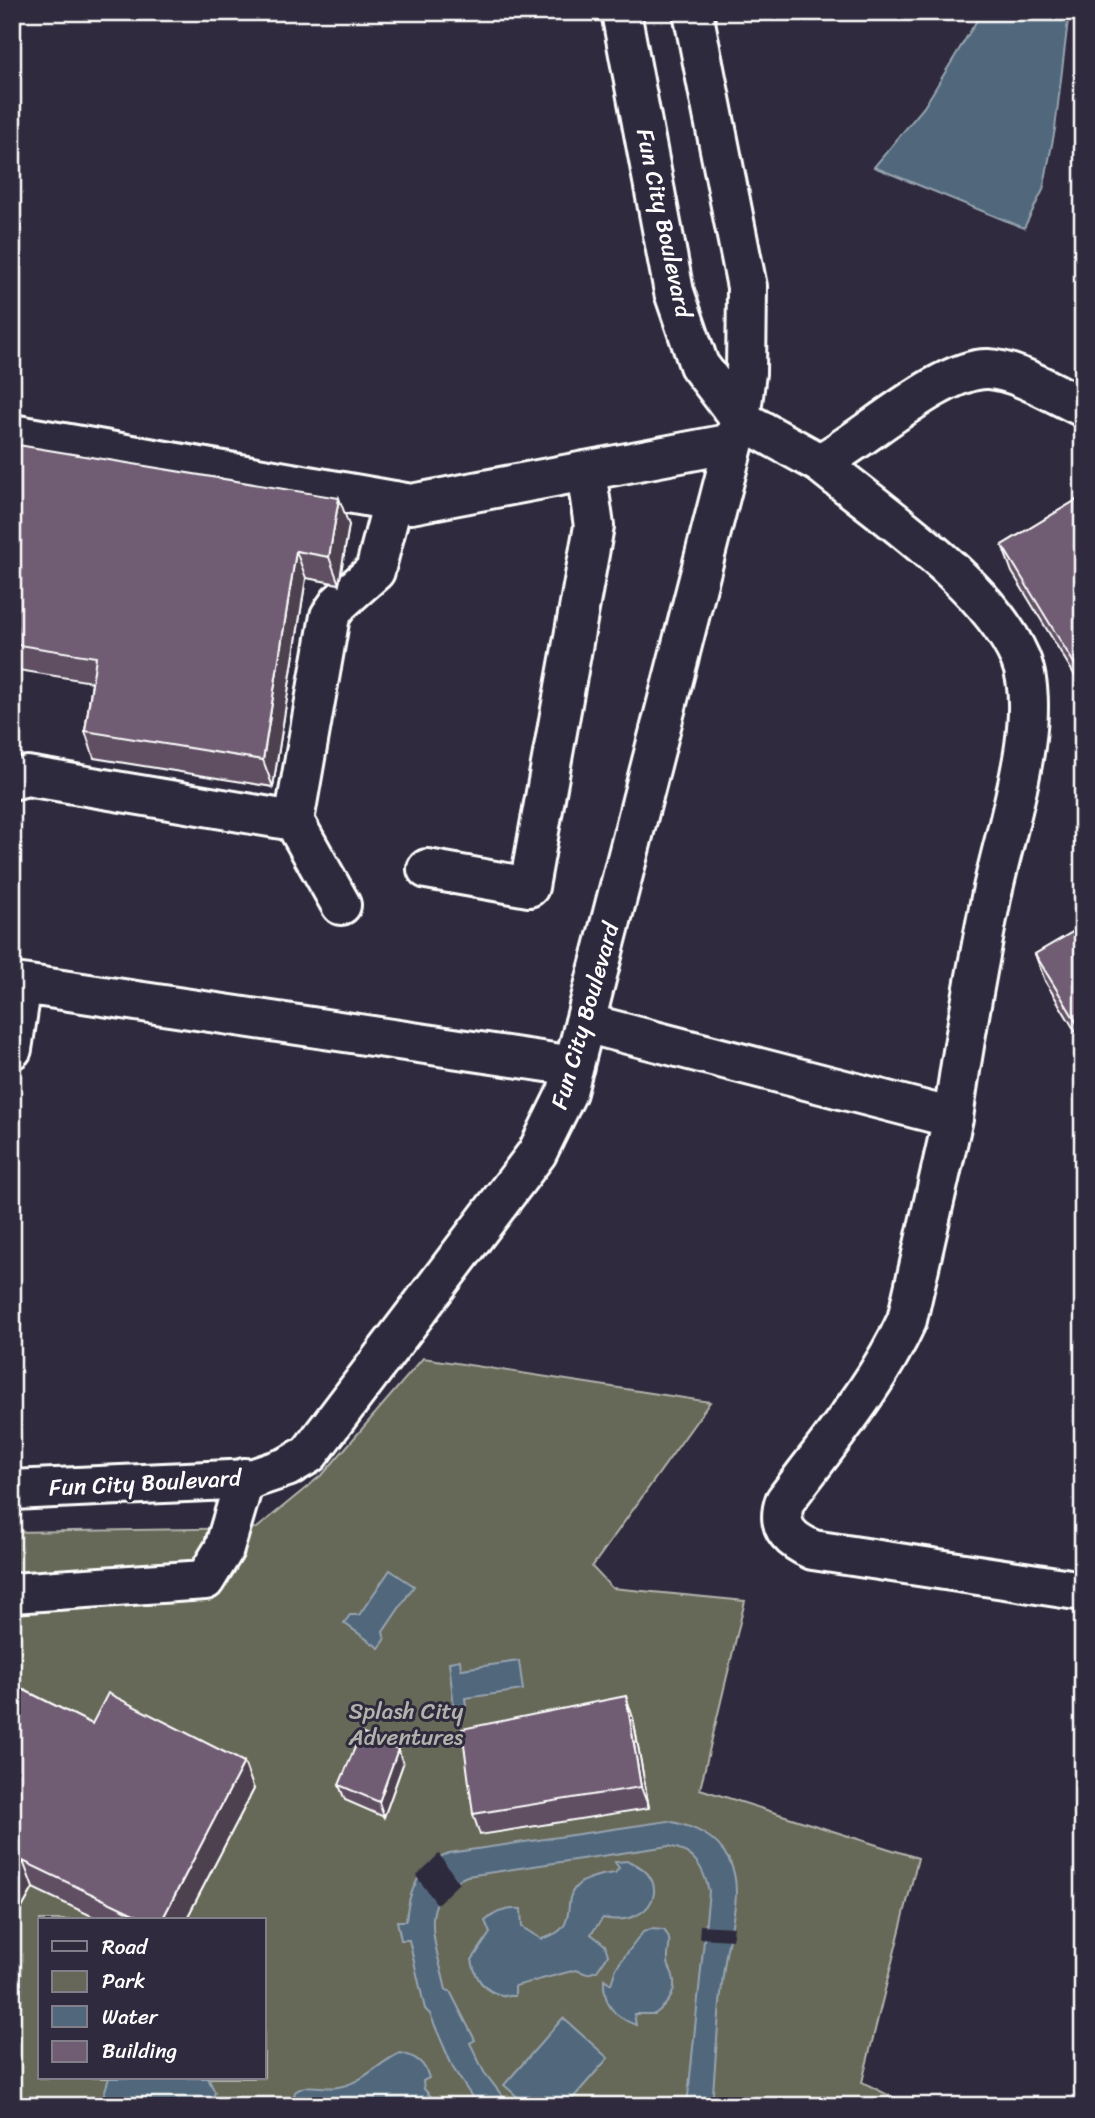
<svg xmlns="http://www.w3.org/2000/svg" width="1095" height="2118" font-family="Sriracha,sans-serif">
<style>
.green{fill:#666758;stroke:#b2b3ac;stroke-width:2;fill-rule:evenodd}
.water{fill:#51677c;stroke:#97a4b0;stroke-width:2}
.pier{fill:#2f2a3d}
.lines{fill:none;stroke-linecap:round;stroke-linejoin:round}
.minor-casing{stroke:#fff;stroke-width:44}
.minor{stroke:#2f2a3d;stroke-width:38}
.wall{fill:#604f63;stroke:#fff;stroke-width:2}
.shaded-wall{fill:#4e4050;stroke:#fff;stroke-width:2}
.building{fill:#705c73;stroke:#fff;stroke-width:2}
.labels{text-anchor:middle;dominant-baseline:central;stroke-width:6;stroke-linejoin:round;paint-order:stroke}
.street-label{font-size:23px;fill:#fff;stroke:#2f2a3d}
.park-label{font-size:23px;fill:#b2b3ac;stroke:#2f2a3d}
</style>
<rect width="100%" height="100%" fill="#2f2a3d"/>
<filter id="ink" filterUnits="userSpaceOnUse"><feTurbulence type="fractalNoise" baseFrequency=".0143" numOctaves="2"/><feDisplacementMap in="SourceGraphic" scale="14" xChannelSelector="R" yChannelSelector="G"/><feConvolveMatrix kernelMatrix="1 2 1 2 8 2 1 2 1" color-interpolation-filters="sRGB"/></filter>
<g filter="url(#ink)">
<path class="green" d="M423,1358L710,1402L592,1567L612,1588L745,1601L700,1789L918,1858L862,2082L910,2106H12V1532L257,1528L324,1473ZM40,1920H264V2078H40Z"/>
<g class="water">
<polygon points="982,12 1069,12 1055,129 1043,190 1024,228 874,167 924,107"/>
<polygon points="390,1570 414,1586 383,1632 385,1640 379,1648 344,1623 350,1615 359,1615"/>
<polygon points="460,1660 461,1669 519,1661 523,1690 465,1698 466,1706 454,1708 449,1662"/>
<path d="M668,1821C693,1826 716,1835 729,1860C745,1890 729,1930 725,1961C718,2009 716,2058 712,2106H687L709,1891C703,1867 695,1852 669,1846L467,1876C413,1898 437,1946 446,1990L450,1991L475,2040L470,2043L484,2072L510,2106H478L453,2068L430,2014L425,2009L409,1940H401L397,1921H406C408,1892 420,1863 449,1853Z"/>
<path d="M628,1861C676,1879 652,1929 603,1918L591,1934L605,1945L608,1955L597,1971L587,1974L576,1970L515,1986V1996C490,1997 476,1984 472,1960L490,1933L485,1921C496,1911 507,1908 521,1909L522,1927L541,1939C597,1925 535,1882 615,1873L619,1868L615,1862Z"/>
<path d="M651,1929L664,1930C674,1942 667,1947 668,1961C668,1967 672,1971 673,1976C678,1993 667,2005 655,2014H634L636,2025C613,2017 603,2003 604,1979L611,1984L616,1968L643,1932Z"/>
<polygon points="563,2018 608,2058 566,2106 528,2106 504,2085"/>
<path d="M400,2053C416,2056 425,2063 429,2078L423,2081L424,2089L440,2106H292L295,2092C310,2081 322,2090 338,2087C362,2084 379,2062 400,2053Z"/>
<polygon points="109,2078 208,2078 215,2092 210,2106 100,2106"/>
</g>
<g class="pier">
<polygon points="439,1854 459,1883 437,1904 416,1876"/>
<polygon points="700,1925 734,1927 732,1940 699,1938"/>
</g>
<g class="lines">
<defs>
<g id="minor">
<path d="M621,12L674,292L699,365L740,419L820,463C864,440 941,368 988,369C1016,370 1057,395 1083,407"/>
<polyline points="12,434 411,504 733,443"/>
<path d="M820,463C882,514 988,584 1020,658C1046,719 1002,838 990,903C976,974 963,1045 953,1118"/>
<polyline points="12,780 27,776 294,821 341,905"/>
<polyline points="294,821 330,616 339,603 375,571 393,501"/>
<polyline points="427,869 529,887 594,526 586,471"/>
<path d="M585,1023L953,1118L907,1320C877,1386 828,1443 785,1501C776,1527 790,1540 813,1550L1083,1591"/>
<polyline points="12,1049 22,984 574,1066"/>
<polyline points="12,1490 251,1479 287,1467 309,1454 537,1153 567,1092 740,419 746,373 747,287 693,12"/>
<polyline points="12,1593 205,1580 224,1549 245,1478"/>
</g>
</defs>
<use href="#minor" class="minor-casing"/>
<use href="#minor" class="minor"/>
</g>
<g class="wall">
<polygon points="12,444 349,525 339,584 306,578 273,787 94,758 85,731 92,682 12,669"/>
<polygon points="1083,496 1083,689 1012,572 1002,545"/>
<polygon points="1083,926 1083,1044 1045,981 1035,954"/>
<polygon points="12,1684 92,1724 254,1789 186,1920 100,1920 33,1888 17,1917 12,1914"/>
<polygon points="633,1718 649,1808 480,1835 473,1814"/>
<polygon points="403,1764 384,1817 345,1800 339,1785"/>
</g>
<g class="shaded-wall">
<polygon points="339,498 349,525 339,584 329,557"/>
<polygon points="296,551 306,578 273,787 263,760"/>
<polygon points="626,1696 633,1718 649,1808 641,1787"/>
<polygon points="398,1749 403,1764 384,1817 379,1802"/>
<polygon points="244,1762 254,1789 186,1920 162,1920"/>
<polygon points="23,1861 33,1888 17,1917 12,1903 12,1881"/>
</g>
<g class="building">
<polygon points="12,444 339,498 329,557 296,551 263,760 85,731 96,657 12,644"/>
<polygon points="1083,496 1083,678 1002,545"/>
<polygon points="1083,926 1083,1033 1035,954"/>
<polygon points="12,1684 92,1724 108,1693 244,1762 162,1920 146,1920 23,1861 12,1881"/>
<polygon points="626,1696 641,1787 473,1814 462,1729"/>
<polygon points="361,1733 398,1749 379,1802 339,1785"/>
</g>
</g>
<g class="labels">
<g class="street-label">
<text transform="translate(664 223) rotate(78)">Fun City Boulevard</text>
<text transform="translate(585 1016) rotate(-74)">Fun City Boulevard</text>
<text transform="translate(145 1483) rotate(-3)">Fun City Boulevard</text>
</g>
<g class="park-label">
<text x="406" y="1711">Splash City<tspan x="406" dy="26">Adventures</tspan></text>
</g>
</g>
<rect width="1095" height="2118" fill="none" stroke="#2f2a3d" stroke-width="42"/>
<rect x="21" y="21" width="1053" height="2076" fill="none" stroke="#fff" stroke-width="2.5" filter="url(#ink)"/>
<rect x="38" y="1918" width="228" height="161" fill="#2f2a3d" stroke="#827f8b" stroke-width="2"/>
<rect x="52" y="1941" width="35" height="10" fill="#2f2a3d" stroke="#827f8b" stroke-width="2"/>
<text x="102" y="1954" font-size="21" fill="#ffffff">Road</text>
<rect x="52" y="1971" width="35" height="21" fill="#666758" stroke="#827f8b" stroke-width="2"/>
<text x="102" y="1988" font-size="21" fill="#ffffff">Park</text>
<rect x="52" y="2006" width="35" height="21" fill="#51677c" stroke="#827f8b" stroke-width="2"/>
<text x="102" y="2024" font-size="21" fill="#ffffff">Water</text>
<rect x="52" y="2041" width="35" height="21" fill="#705c73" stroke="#827f8b" stroke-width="2"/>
<text x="102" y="2058" font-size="21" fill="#ffffff">Building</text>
</svg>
